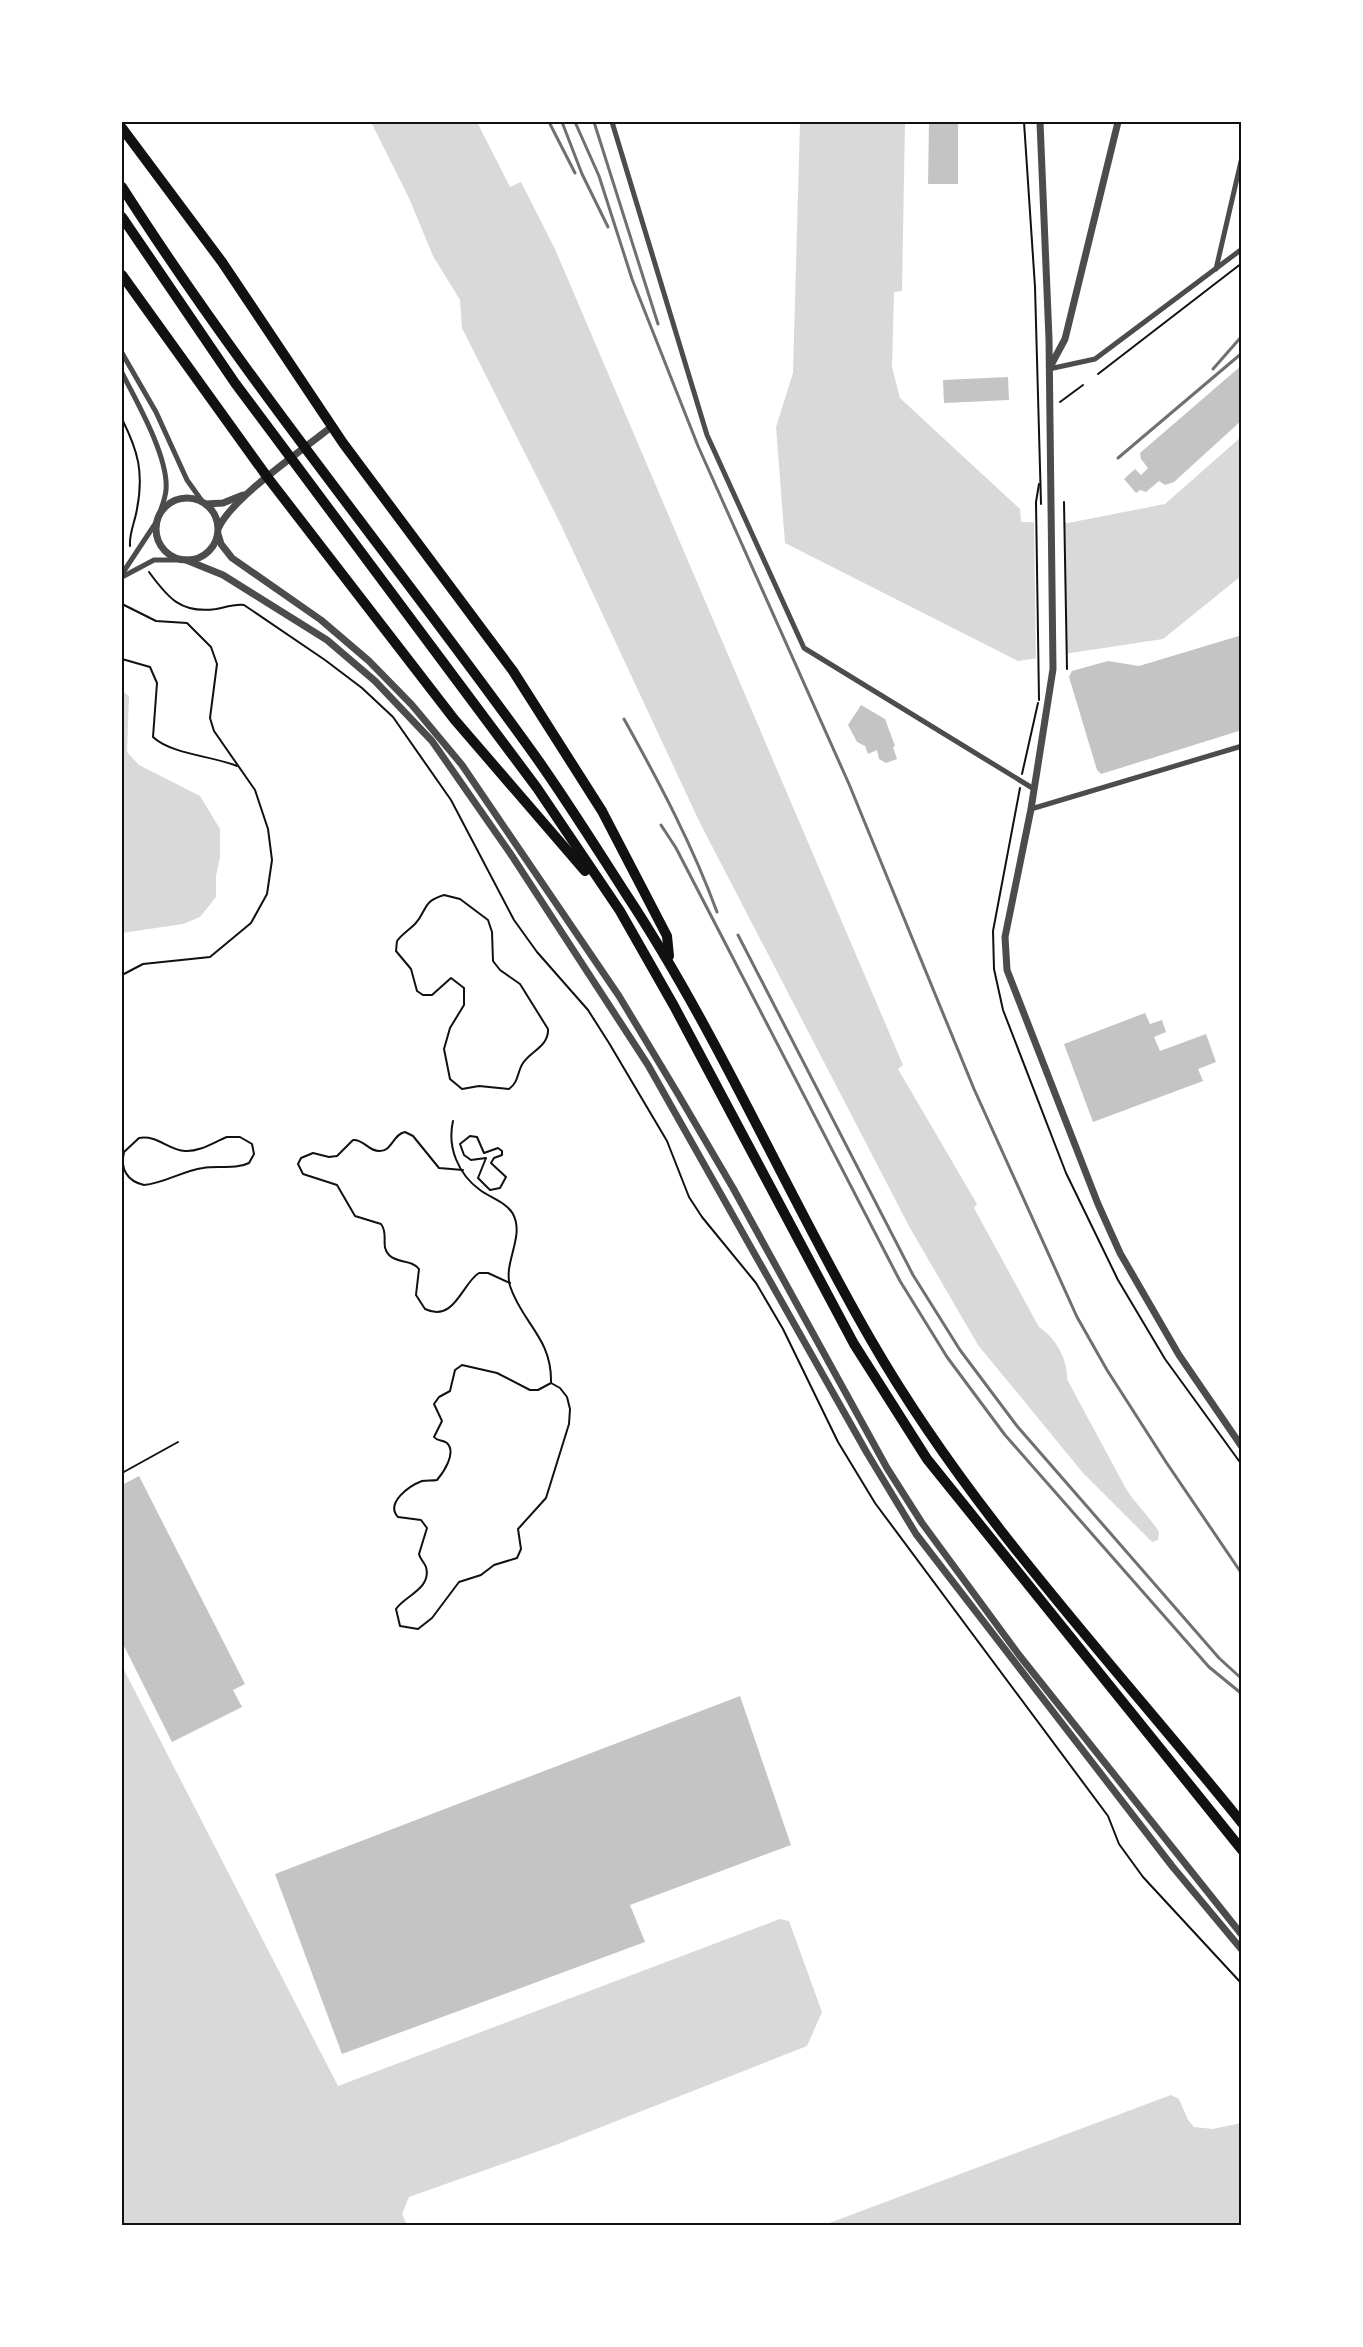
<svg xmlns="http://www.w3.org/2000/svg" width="1363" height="2347" font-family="Jost,sans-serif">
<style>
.water{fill:#d9d9d9}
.pier{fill:#fff}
.building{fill:#c4c4c4}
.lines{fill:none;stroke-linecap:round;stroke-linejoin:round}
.path{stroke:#111;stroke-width:2}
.minor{stroke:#4c4c4c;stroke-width:5}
.tertiary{stroke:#4c4c4c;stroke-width:7}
.motorway{stroke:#111;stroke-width:10}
.rail{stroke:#707070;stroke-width:3}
.neatline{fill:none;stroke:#111;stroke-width:2}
</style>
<rect width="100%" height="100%" fill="#fff"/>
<g class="water">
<path d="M371,122H477L510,187L521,182L555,249L903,1065L898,1069L977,1204L974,1208L1039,1327C1056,1338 1068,1360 1067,1379C1086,1415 1106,1451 1125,1487C1132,1500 1150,1517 1159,1532L1158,1540L1152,1542L1083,1473L978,1345L910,1228L700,823L560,523L462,328L460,300L433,256L409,198Z"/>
<polygon points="800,122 905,122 902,291 894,292 892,367 900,398 1020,509 1021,522 1068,523 1165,504 1241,437 1241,576 1163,639 1018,661 785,543 776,427 793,373"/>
<polygon points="122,691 129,696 127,752 139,765 200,796 220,829 220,857 216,876 216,897 200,917 183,924 122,933"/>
<polygon points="122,1666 338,2086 780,1919 789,1921 822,2012 807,2046 553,2146 409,2197 402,2214 407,2225 122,2225"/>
<polygon points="1171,2095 1179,2099 1188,2120 1194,2127 1213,2129 1241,2123 1241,2225 824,2225"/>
</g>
<polygon class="pier" points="1034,520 1065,520 1067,658 1036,663"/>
<g class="building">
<polygon points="929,122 958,122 958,184 928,184"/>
<polygon points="1242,365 1242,420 1174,482 1165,485 1159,481 1146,492 1140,490 1136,493 1124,479 1135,469 1141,475 1148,468 1141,459 1140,453"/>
<polygon points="1008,377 1009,400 944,403 943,380"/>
<polygon points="1242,635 1242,730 1101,774 1097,770 1069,677 1072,671 1108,661 1139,666"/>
<polygon points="861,705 885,719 895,746 893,747 897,759 886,763 879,759 877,750 868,754 865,746 857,742 848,725"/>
<polygon points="1145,1013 1150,1024 1162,1020 1166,1032 1154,1037 1160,1051 1206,1034 1216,1062 1198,1069 1203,1081 1093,1122 1064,1044"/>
<polygon points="139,1476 245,1684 233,1690 242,1707 172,1742 122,1642 122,1485"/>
<polygon points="740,1696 791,1845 630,1905 645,1942 342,2054 275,1874"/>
</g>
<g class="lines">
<g class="path">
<polyline points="1024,122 1035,287 1041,504"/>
<polyline points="1098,374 1242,263"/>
<polyline points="1060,402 1083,385"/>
<path d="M122,419C138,451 144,472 137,509C135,522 129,533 130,546"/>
<polyline points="1064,502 1067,669"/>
<path d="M149,572C168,598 181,614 216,609C226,607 234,604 244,605L325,660L362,688L393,717L451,800L514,920L537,952L588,1010L609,1043L667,1141L689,1197L702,1217L756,1283L783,1329L838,1442L875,1503L1108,1816L1119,1844L1143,1877L1242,1984"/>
<polyline points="122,604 156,621 187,623 211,647 217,664 210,718 214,731 255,790 268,829 272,860 267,894 251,923 210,957 143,964 122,975"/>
<path d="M122,659L150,667L157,683L153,737C171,754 212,756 237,766"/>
<polyline points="1039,700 1036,502 1039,484"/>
<polyline points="1022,774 1038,703"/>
<polyline points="1020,788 993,931 994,969 1003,1010 1066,1173 1118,1280 1165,1359 1242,1465"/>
<path d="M444,895L460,899L488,920L492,932L493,961L500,970L520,984L548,1029C549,1046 531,1051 523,1063C517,1072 519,1082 509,1089L479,1086L462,1089L450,1079L444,1049L450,1028L464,1005V988L451,978L432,995H423L417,991L411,969L396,951L397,941C402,934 409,930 415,924C428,910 421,902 444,895Z"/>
<path d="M453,1121C447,1147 458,1174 480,1190C491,1198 506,1202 513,1214C525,1237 503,1262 510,1286C522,1323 552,1338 551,1382"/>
<polygon points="470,1136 477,1137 484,1153 498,1148 502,1151 502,1155 494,1158 491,1163 506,1177 500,1188 490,1190 478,1178 486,1158 471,1160 464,1155 460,1144"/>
<path d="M227,1137H240L252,1144L254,1154L249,1163C235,1170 218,1165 203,1168C182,1171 165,1183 144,1185C127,1181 120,1169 124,1152L139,1138C158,1135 168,1150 185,1151C200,1152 214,1142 227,1137Z"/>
<path d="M463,1170L439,1168L413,1136L405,1132C393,1134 392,1152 379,1151C368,1151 364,1139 353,1140L337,1156L329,1157L313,1153L301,1158L298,1164L303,1174L337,1185L355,1216L381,1224C389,1234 380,1246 389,1255C398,1264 411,1259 419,1269L416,1295L425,1309C455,1323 462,1283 479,1273H488L510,1283"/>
<path d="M462,1365L497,1373L530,1390H538L551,1383L560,1388L567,1397L570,1409L569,1424L546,1498L518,1529L521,1549L517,1558L494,1565L481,1575L459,1582L432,1618L418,1629L400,1626L396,1609C404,1596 432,1589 426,1567C424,1562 420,1559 419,1554L427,1528L421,1520L398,1517C385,1503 409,1486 422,1481C427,1480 432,1481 437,1480C443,1473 457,1453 447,1443C442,1439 438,1442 434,1437L442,1421L434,1404L439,1397L450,1391L455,1370Z"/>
<polyline points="122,1473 178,1442"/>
</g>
<g class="minor">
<polyline points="612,122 707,435 804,648 1034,789"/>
<polyline points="1216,269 1242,157"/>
<polyline points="122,353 156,412 187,480 202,501"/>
<polyline points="1049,369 1095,359 1242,249"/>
<path d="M122,373C137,402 169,458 166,490C165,500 161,509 158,517"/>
<polyline points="122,574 157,521"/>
<polyline points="122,577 154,560 181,560"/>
<polyline points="1031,809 1242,746"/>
</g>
<g class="tertiary">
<polyline points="1040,122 1049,339 1053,669 1031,809 1005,937 1007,970 1098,1204 1120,1253 1179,1355 1242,1447"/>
<polyline points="1050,367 1065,339 1118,122"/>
<circle cx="187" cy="529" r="31"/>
<polyline points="206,504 223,503 243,495"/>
<path d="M219,527C233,497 303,450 331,427"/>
<polyline points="218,534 221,544 232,558 321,620 369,661 412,705 462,765 619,996 678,1094 733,1188 887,1468 922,1523 1019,1655 1242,1935"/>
<polyline points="186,560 223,575 327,640 375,681 432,741 510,853 648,1065 867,1453 916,1534 1172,1866 1242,1950"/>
</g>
<g class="motorway">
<polyline points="122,128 222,262 343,443 513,671 602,811 667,936 669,956"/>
<path d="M122,187C249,386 401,568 538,760C569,804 597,849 626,894C719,1035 786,1193 871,1340C972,1516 1115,1665 1242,1823"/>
<polyline points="122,217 235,383 537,788 620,911 674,1006 854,1344 927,1459 1242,1850"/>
<polyline points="122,275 268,478 454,719 585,871"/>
</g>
<g class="rail">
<polyline points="549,122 575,173"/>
<polyline points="562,122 582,174 608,227"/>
<polyline points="575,122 599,176 632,279 698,446 849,784 974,1089 1077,1317 1107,1370 1166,1462 1242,1574"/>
<polyline points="594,122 658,324"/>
<polyline points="1213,369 1242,336"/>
<polyline points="1118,458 1242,353"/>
<path d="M624,719C659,782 692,844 717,912"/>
<polyline points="661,825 676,848 900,1281 947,1357 1005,1435 1209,1667 1242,1694"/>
<polyline points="738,935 913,1275 960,1350 1017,1426 1219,1658 1242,1679"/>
</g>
</g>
<rect width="1363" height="2347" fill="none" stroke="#ffffff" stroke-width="246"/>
<rect x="123" y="123" width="1117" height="2101" class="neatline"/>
</svg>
